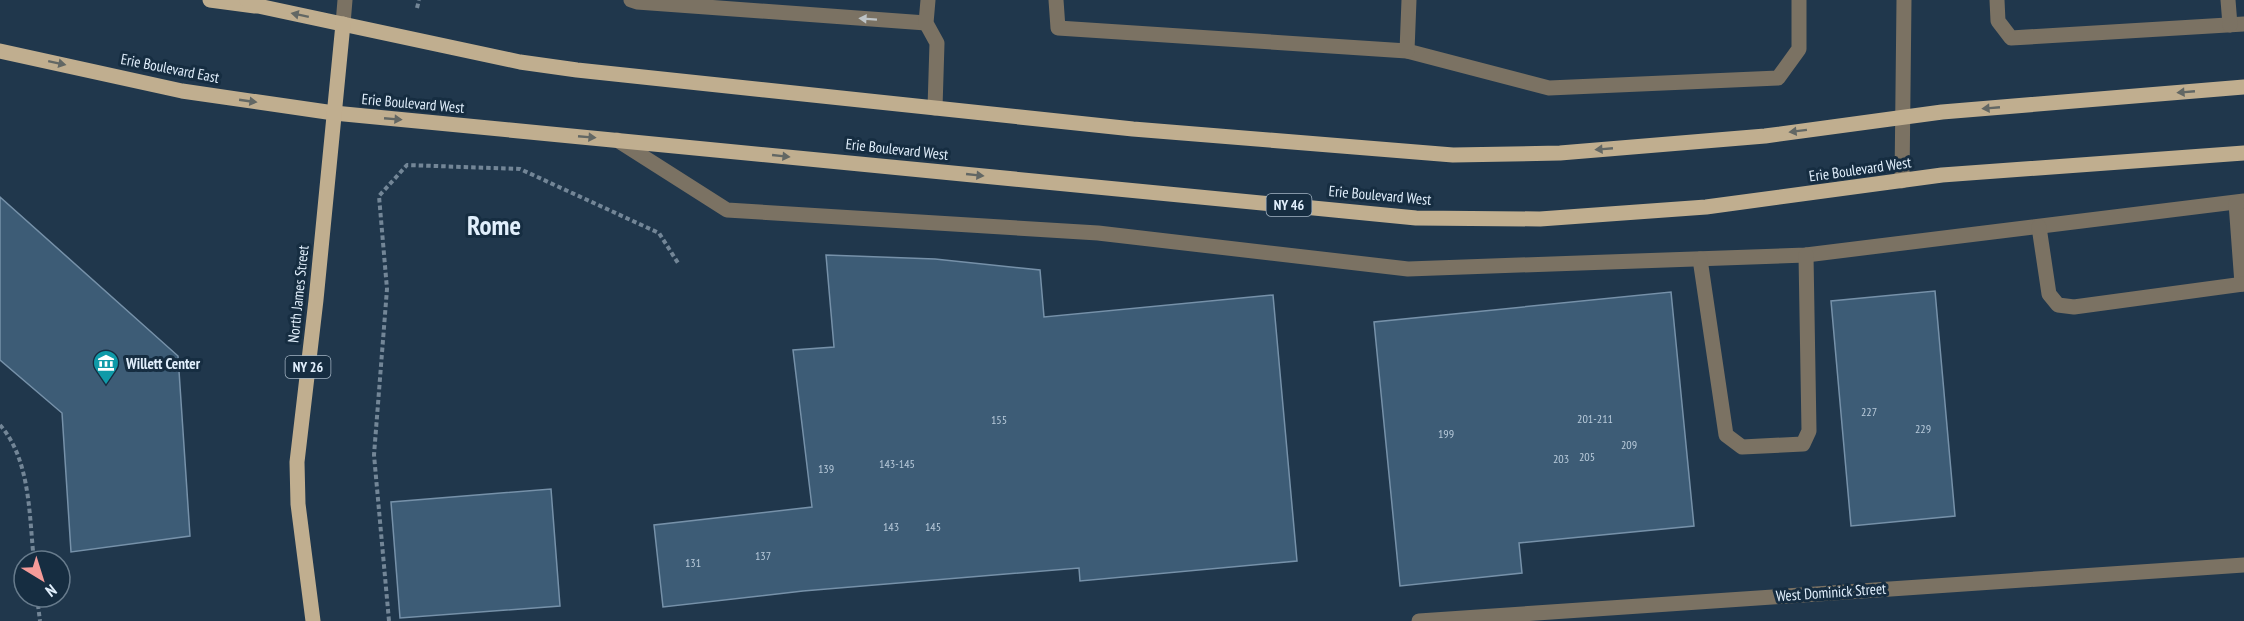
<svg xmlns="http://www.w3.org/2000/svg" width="2244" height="621" font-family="'PT Sans Narrow',sans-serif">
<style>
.building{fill:#3d5c76;stroke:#7691a9;stroke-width:1.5}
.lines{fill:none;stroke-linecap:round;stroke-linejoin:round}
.path{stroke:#738697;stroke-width:4;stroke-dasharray:4.5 3;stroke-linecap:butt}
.minor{stroke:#7b7263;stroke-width:15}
.major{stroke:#c0ae8f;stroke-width:15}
.oneway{fill:#626764}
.oneway2{fill:#bdc3c6}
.labels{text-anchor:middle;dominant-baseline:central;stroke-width:6;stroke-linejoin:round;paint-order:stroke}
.number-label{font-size:12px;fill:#b8cada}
.shield{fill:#162d41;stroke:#a4b5c4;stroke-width:1.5}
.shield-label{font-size:14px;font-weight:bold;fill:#e1effc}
.street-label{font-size:15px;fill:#e1effc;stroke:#162d41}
.poi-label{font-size:15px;font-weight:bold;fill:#e1effc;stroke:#162d41;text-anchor:start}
.town-label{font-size:27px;font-weight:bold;fill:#e1effc;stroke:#162d41}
</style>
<rect width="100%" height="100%" fill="#20374c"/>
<g class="building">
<polygon points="0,197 178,356 190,536 71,552 62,413 0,360"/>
<polygon points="826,255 935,259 1040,270 1044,317 1273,295 1297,561 1080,581 1079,568 803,591 663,607 654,525 812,507 793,350 834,347"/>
<polygon points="1935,291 1955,516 1851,526 1831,301"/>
<polygon points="1671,292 1694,526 1519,543 1522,573 1400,586 1374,322"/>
<polygon points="551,489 560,606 400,618 391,502"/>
</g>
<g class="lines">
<g class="path">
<polyline points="417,8 419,0"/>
<path d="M0,425C31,460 29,517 34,561"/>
<polyline points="37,597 40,621"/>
<polyline points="389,621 374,455 387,289 379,196 407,165 520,169 659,233 678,263"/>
</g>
<g class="minor">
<polyline points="631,0 637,2 926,23"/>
<polyline points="928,0 926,23 937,43 935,108"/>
<polyline points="1056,0 1058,28 1407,51 1549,88 1778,78 1799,49 1799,0"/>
<polyline points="1997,0 1998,21 2011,38 2244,24"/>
<polyline points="2228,0 2230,25"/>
<polyline points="343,24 345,0"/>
<polyline points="1407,51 1409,0"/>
<polyline points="617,140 727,210 1098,233 1408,269 1806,255 2244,201"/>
<polyline points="1902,181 1904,0"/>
<polyline points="2236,203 2242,284"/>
<polyline points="2039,227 2049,294 2058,305 2074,307 2244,284"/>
<polyline points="1700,259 1726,435 1742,447 1803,444 1809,431 1806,255"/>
<polyline points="1419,621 2244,565"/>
</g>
<g class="major">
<polyline points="210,0 255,6"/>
<polyline points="247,0 258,6 520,62 577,70 1133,129 1453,155 1560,153 1765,136 1942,112 2244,87"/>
<polyline points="0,51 182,91 334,113 1416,218 1540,219 1706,207 1942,175 2244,153"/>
<polyline points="313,621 298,504 297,462 316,300 343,24"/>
</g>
</g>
<defs><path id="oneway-solid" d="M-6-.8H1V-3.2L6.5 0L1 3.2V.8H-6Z" transform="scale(1.5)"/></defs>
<g class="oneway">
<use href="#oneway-solid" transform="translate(300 15) rotate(-168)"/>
<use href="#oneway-solid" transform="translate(57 63) rotate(12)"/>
<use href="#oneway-solid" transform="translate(2186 92) rotate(175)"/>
<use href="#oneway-solid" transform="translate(248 101) rotate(8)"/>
<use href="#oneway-solid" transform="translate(1991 108) rotate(175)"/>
<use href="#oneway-solid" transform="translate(393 119) rotate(5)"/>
<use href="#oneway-solid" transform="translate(1798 131) rotate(173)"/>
<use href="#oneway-solid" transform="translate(587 137) rotate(5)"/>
<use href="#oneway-solid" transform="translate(1604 149) rotate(175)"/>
<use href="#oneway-solid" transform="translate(781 156) rotate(6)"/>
<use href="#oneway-solid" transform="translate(975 175) rotate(6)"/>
</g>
<use class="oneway2" href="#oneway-solid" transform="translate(868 19) rotate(-176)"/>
<defs>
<symbol id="museum-pin" viewBox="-11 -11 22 30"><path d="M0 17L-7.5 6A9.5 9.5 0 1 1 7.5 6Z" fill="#0f9aa8" stroke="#162d41"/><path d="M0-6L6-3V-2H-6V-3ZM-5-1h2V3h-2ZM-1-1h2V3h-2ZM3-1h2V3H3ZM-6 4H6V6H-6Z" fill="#fff"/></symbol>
</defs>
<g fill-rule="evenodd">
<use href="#museum-pin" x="91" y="348" width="30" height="40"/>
</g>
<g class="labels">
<g class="number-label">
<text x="1869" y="411">227</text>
<text x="1595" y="418">201-211</text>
<text x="999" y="419">155</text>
<text x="1923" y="428">229</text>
<text x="1446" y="433">199</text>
<text x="1629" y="444">209</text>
<text x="1587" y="456">205</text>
<text x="1561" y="458">203</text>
<text x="897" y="463">143-145</text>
<text x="826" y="468">139</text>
<text x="891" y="526">143</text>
<text x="933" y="526">145</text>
<text x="763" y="555">137</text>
<text x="693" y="562">131</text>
</g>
<g class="shield">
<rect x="1266.5" y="194" width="45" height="22" rx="4.5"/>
<rect x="285.5" y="356" width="45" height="22" rx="4.5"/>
</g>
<g class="shield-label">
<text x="1289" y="205">NY 46</text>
<text x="308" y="367">NY 26</text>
</g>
<g class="street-label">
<text transform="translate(170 68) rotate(11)">Erie Boulevard East</text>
<text transform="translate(413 103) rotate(5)">Erie Boulevard West</text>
<text transform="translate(897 149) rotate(6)">Erie Boulevard West</text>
<text transform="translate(1860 169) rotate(-8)">Erie Boulevard West</text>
<text transform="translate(1380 195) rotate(5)">Erie Boulevard West</text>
<text transform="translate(298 294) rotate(-84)">North James Street</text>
<text transform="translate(1831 592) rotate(-4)">West Dominick Street</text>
</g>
<g class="poi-label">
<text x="126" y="363">Willett Center</text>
</g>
<g class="town-label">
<text x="494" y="225">Rome</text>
</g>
</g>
<g transform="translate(42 579) rotate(142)"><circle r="28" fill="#162d41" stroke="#677b8c" stroke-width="1.5"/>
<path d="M0-4.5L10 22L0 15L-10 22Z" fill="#f59b99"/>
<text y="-9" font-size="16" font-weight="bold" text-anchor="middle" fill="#e1effc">N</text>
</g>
</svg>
